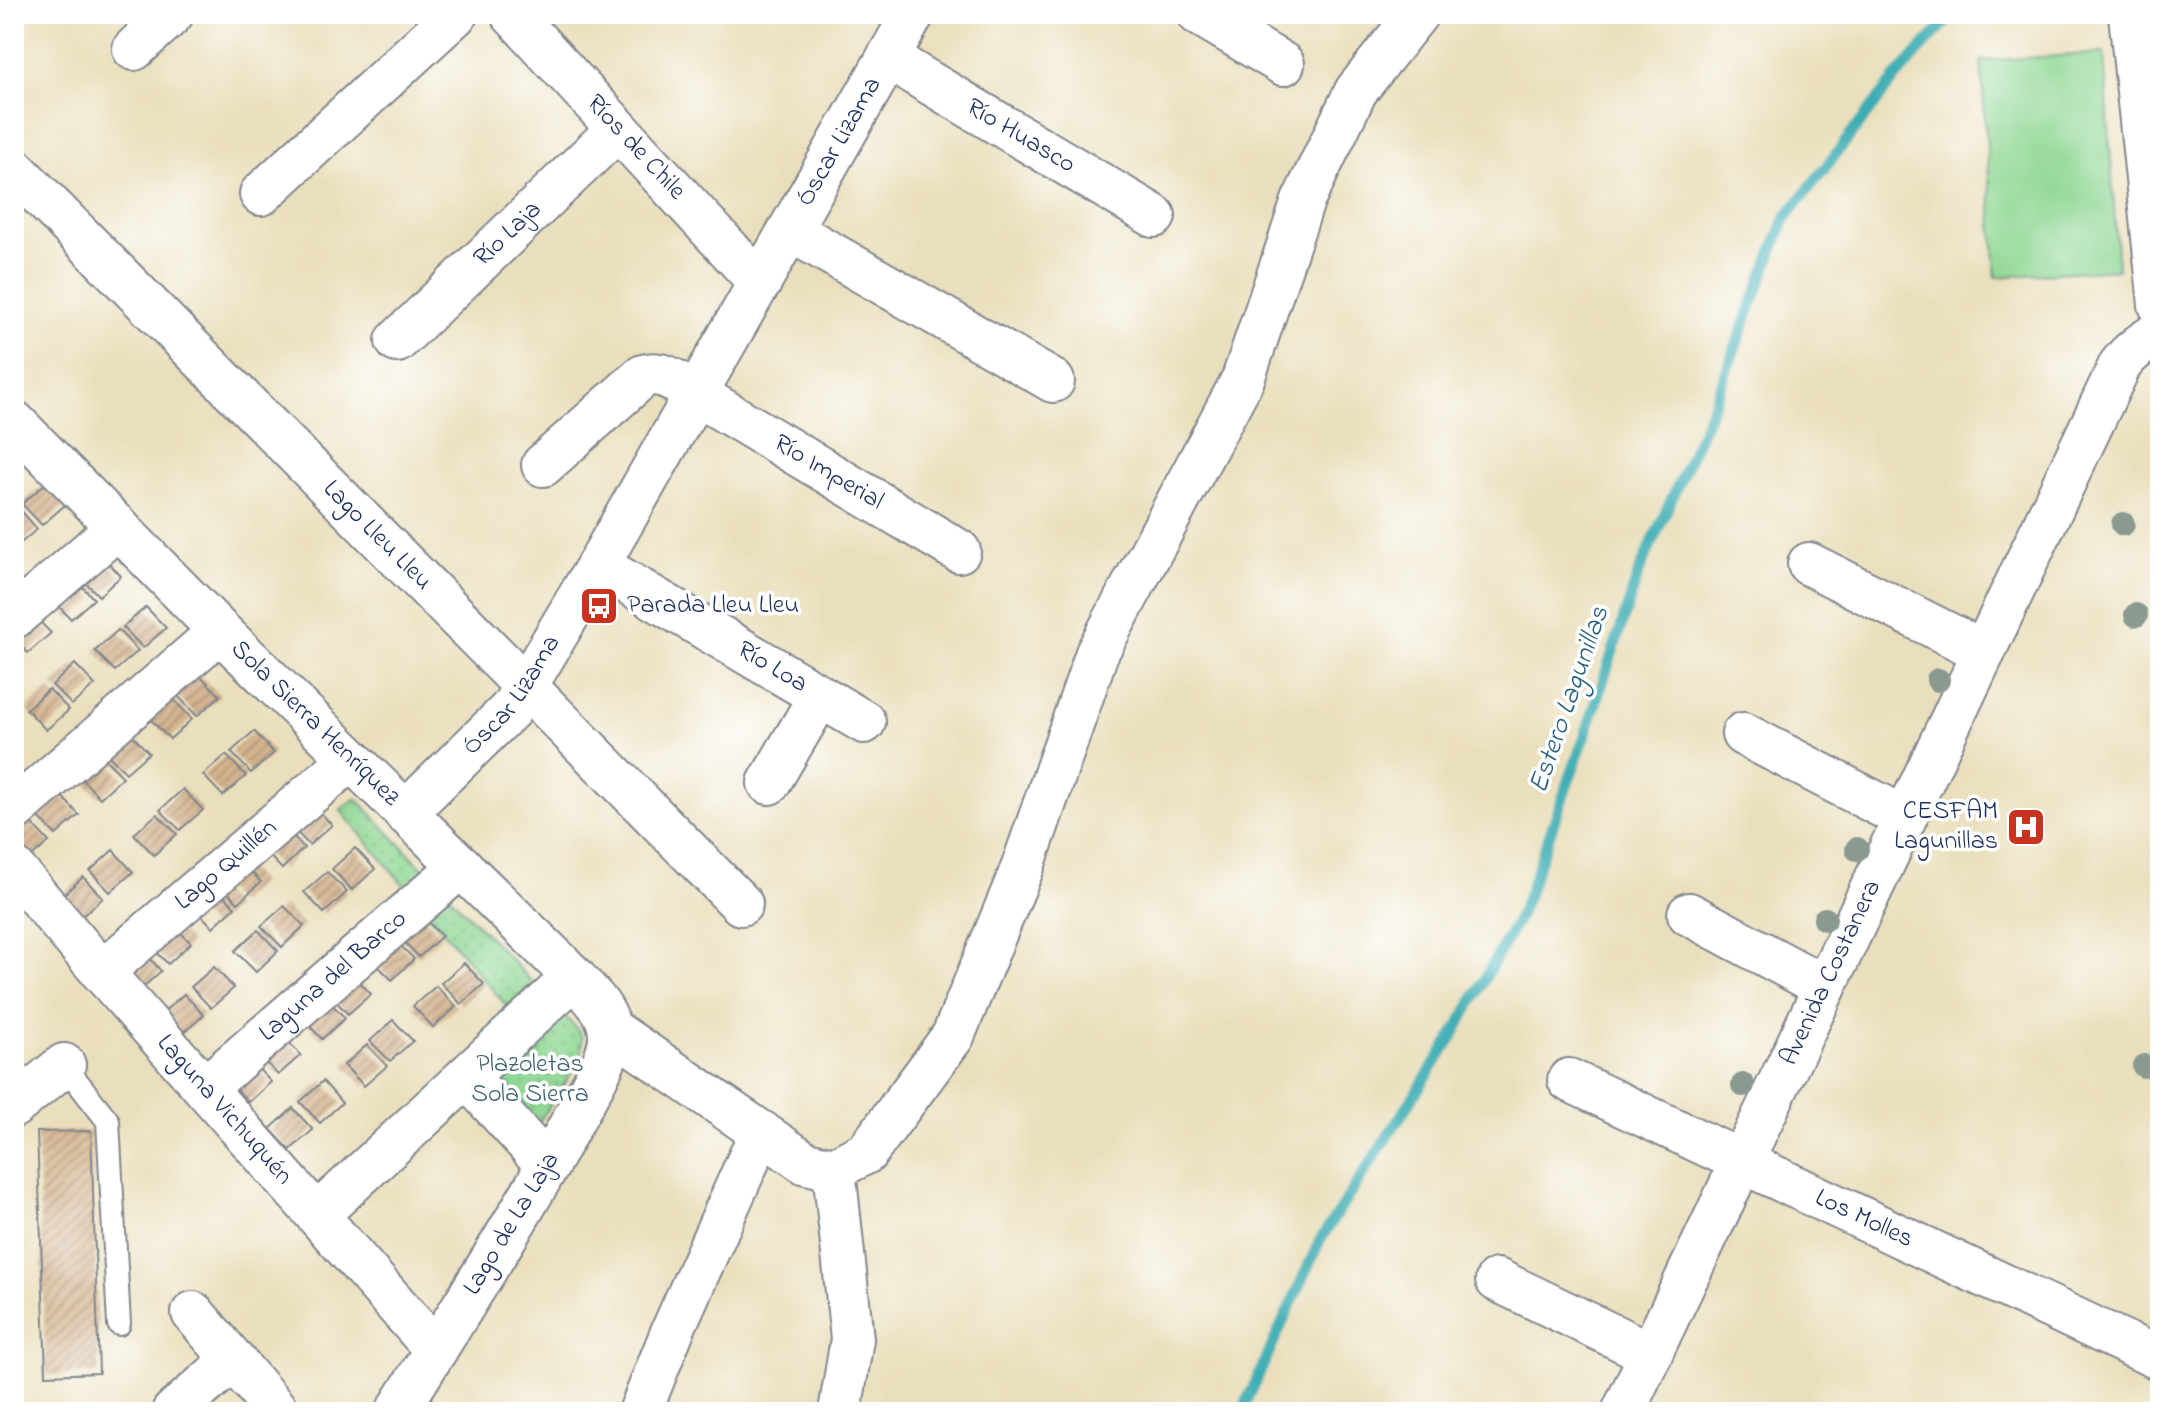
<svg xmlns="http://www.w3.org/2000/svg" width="2174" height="1426" font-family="'Indie Flower',sans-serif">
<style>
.grass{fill:#8dd692;stroke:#548278;stroke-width:2}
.park{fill:url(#park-dots);stroke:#548278;stroke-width:2}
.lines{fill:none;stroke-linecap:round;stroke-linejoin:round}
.stream{stroke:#3aacb3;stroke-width:11}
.building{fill:url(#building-hatch)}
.service-casing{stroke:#82878d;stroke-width:26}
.minor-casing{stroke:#82878d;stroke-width:46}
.service{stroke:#fff;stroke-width:22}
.minor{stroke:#fff;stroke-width:42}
.tree{fill:#8b9a91}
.labels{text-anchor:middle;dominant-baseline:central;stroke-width:7;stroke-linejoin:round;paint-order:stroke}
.street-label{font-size:26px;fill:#1b2f5e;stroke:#fff}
.poi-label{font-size:26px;fill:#1b2f5e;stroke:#fff;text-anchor:start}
.park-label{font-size:26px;fill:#3d616e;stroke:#fff}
.water-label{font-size:28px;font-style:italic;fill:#276180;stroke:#fff}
</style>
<defs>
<pattern id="park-dots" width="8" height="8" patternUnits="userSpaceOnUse" patternTransform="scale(2)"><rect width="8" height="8" fill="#8dd692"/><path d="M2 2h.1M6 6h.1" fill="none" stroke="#79b880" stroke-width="1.8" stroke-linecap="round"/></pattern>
<pattern id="building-hatch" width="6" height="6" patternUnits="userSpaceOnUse" patternTransform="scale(2)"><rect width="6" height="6" fill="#d4b48e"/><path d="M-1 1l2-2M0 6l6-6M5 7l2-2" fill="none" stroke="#ab9377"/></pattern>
</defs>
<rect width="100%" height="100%" fill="#fff"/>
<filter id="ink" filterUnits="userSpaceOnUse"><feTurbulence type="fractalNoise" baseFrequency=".0125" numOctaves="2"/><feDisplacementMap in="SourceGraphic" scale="16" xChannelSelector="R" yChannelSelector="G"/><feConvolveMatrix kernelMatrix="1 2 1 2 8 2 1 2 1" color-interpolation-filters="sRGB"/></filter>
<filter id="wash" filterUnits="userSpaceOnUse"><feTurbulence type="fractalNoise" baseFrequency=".006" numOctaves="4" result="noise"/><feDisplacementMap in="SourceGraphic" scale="32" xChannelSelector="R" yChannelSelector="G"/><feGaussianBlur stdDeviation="1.8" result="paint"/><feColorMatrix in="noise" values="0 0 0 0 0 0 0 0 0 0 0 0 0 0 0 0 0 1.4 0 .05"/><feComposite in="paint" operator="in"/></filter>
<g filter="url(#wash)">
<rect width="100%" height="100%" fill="#eadfbc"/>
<polygon class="grass" points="2104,53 2118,269 1996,277 1981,61"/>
<polygon class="park" points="356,798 576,1028 582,1037 581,1058 534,1130 491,1074 532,1036 340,810"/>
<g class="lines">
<polyline class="stream" points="1242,1412 1320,1240 1453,1036 1522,911 1585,736 1639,572 1713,406 1785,219 1896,77 1953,14"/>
</g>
<g id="blocks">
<g class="building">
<polygon points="45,484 65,505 42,525 22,504"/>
<polygon points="18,507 37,529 14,549 14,510"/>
<polygon points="101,555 121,576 99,596 78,575"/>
<polygon points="74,578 94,599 71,619 51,598"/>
<polygon points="146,607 166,628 143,648 123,627"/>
<polygon points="30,612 51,633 28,653 14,639 14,627"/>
<polygon points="118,630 138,651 115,671 95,651"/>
<polygon points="75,664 95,685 72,705 52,685"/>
<polygon points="200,675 220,696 197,716 177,695"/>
<polygon points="49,689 69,710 46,730 26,709"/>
<polygon points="172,698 192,719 170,739 149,718"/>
<polygon points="254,731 274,753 251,773 231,752"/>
<polygon points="129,732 149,753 126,773 106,753"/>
<polygon points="226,755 246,776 223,796 203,775"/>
<polygon points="103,757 123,777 100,798 80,777"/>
<polygon points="183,789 203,810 180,830 160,810"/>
<polygon points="59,793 79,815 56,835 36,814"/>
<polygon points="312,804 332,825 309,845 289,824"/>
<polygon points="157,814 177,834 154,855 134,834"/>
<polygon points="29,820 49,842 27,861 14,849 14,834"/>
<polygon points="285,827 304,848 282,869 261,847"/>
<polygon points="355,848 375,869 352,890 332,869"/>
<polygon points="113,850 133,872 110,892 90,871"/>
<polygon points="241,861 261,882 238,903 218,882"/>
<polygon points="327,872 347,892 324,913 304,892"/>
<polygon points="83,877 103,898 80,918 60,898"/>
<polygon points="215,886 235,907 213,927 192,906"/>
<polygon points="284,906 304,926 282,947 261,926"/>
<polygon points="422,916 442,936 419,957 399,936"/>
<polygon points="171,923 191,943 168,964 148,943"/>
<polygon points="258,930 278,951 256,972 235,951"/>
<polygon points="394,939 414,959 392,980 371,959"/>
<polygon points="142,949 161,971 139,991 119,970"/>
<polygon points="464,963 484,984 461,1004 441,983"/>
<polygon points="214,967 234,988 211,1008 191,987"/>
<polygon points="351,973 371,994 348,1014 328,993"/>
<polygon points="436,986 456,1007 433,1027 413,1006"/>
<polygon points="184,994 204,1015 181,1035 161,1014"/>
<polygon points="325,997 345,1018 322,1039 302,1018"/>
<polygon points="393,1020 413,1041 390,1061 370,1041"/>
<polygon points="281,1034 301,1055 278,1075 258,1054"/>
<polygon points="367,1045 387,1066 364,1086 344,1065"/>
<polygon points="251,1061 271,1082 249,1102 228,1081"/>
<polygon points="323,1081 342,1103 320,1123 300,1102"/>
<polygon points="293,1108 313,1130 290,1150 270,1129"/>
<polygon points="91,1131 99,1373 46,1375 37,1132"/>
</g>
</g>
</g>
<g filter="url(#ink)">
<use href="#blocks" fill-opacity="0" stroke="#82878d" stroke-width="2"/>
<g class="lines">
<defs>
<polyline id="service" points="64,1065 108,1121 119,1324"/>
<g id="minor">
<path id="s1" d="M512,14L760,283"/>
<polyline points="1199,14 1283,64"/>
<polyline points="2130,14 2160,305"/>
<polyline points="134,49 172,14"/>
<path id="s2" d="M888,58L1154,216"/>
<path id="s3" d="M14,169L741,904"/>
<polyline points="261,194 456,14"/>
<polyline points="790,230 1053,381"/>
<path id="s4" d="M397,341L618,129"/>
<path id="s5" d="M14,422L220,631L574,977C590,995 611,1012 610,1038C609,1060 584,1100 573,1120C519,1220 457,1315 397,1412"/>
<path id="s6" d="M543,465L643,376C663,369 679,384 696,394L959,551"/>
<polyline points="1809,564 1984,652"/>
<path id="s7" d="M598,565L864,722"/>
<polyline points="14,617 118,527"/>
<polyline points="1743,734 1905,818"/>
<polyline points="769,783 820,696"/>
<polyline points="14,810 220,631"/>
<path id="s8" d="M405,813L510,710L526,686L598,565L913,14"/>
<path id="s9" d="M14,869L102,972L436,1350"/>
<polyline points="1689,914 1825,987"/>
<path id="s10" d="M102,972L351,759"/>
<polyline points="610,1029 806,1163 834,1169 867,1152 953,1036 1022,869 1097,653 1243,379 1303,201 1356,91 1417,14"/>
<polyline points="467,1077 548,1166"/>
<path id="s11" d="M1569,1080L2160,1359"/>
<path id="s12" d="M205,1088L461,866"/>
<polyline points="14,1106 64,1065"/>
<polyline points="834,1169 852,1339 840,1412"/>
<polyline points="317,1215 574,977"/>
<polyline points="1497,1280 1651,1354"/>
<polyline points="193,1313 278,1412"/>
<polyline points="173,1412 233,1360"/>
<polyline points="640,1412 674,1327 761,1132"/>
<path id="s13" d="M1623,1412L2120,365C2131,350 2145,341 2160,332"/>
</g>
</defs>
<use href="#service" class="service-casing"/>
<use href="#minor" class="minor-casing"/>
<use href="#service" class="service"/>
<use href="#minor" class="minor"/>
</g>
<g class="tree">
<circle cx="2123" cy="524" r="12"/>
<circle cx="2136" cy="615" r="12"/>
<circle cx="1938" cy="680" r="12"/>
<circle cx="1857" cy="849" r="12"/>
<circle cx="1825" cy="919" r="12"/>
<circle cx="2144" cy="1066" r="12"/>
<circle cx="1743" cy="1085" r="12"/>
</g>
</g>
<defs>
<symbol id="bus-square" viewBox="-11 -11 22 22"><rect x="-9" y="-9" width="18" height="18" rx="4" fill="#c8321e" stroke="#fff"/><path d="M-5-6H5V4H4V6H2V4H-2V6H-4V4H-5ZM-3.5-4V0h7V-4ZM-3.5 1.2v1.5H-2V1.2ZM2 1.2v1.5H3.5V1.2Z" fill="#fff"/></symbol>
<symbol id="hospital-square" viewBox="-11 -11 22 22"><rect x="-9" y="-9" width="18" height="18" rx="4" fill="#c8321e" stroke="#fff"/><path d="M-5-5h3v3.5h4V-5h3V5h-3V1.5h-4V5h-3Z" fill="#fff"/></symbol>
</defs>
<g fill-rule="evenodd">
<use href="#bus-square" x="577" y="584" width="44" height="44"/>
<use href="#hospital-square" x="2004" y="805" width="44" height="44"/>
</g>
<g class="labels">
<g class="street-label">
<text stroke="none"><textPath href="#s2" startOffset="154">Río Huasco</textPath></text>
<text stroke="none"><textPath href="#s8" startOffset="804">Óscar Lizama</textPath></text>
<text stroke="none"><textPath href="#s1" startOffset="182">Ríos de Chile</textPath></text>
<text stroke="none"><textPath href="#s4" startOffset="154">Río Laja</textPath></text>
<text stroke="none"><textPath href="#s6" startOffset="346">Río Imperial</textPath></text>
<text stroke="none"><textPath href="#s3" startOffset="516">Lago Lleu Lleu</textPath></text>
<text stroke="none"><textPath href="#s7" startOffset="202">Río Loa</textPath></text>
<text stroke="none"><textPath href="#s8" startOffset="160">Óscar Lizama</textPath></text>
<text stroke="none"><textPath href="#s5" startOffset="426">Sola Sierra Henríquez</textPath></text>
<text stroke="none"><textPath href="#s10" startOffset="164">Lago Quillén</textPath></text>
<text stroke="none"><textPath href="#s13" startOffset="486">Avenida Costanera</textPath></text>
<text stroke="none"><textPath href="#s12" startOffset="170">Laguna del Barco</textPath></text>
<text stroke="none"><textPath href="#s9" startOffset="320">Laguna Vichuquén</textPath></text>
<text stroke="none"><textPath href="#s11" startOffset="326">Los Molles</textPath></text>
<text transform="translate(512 1224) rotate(-59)">Lago de La Laja</text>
</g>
<g class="poi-label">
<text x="627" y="606">Parada Lleu Lleu</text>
<text x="1998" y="812" text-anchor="end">CESFAM<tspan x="1998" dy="30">Lagunillas</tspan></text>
</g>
<g class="park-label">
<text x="530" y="1065">Plazoletas<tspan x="530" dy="30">Sola Sierra</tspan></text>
</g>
<g class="water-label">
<text transform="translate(1570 700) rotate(-71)">Estero Lagunillas</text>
</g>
</g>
<rect width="2174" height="1426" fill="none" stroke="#fff" stroke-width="48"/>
</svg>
